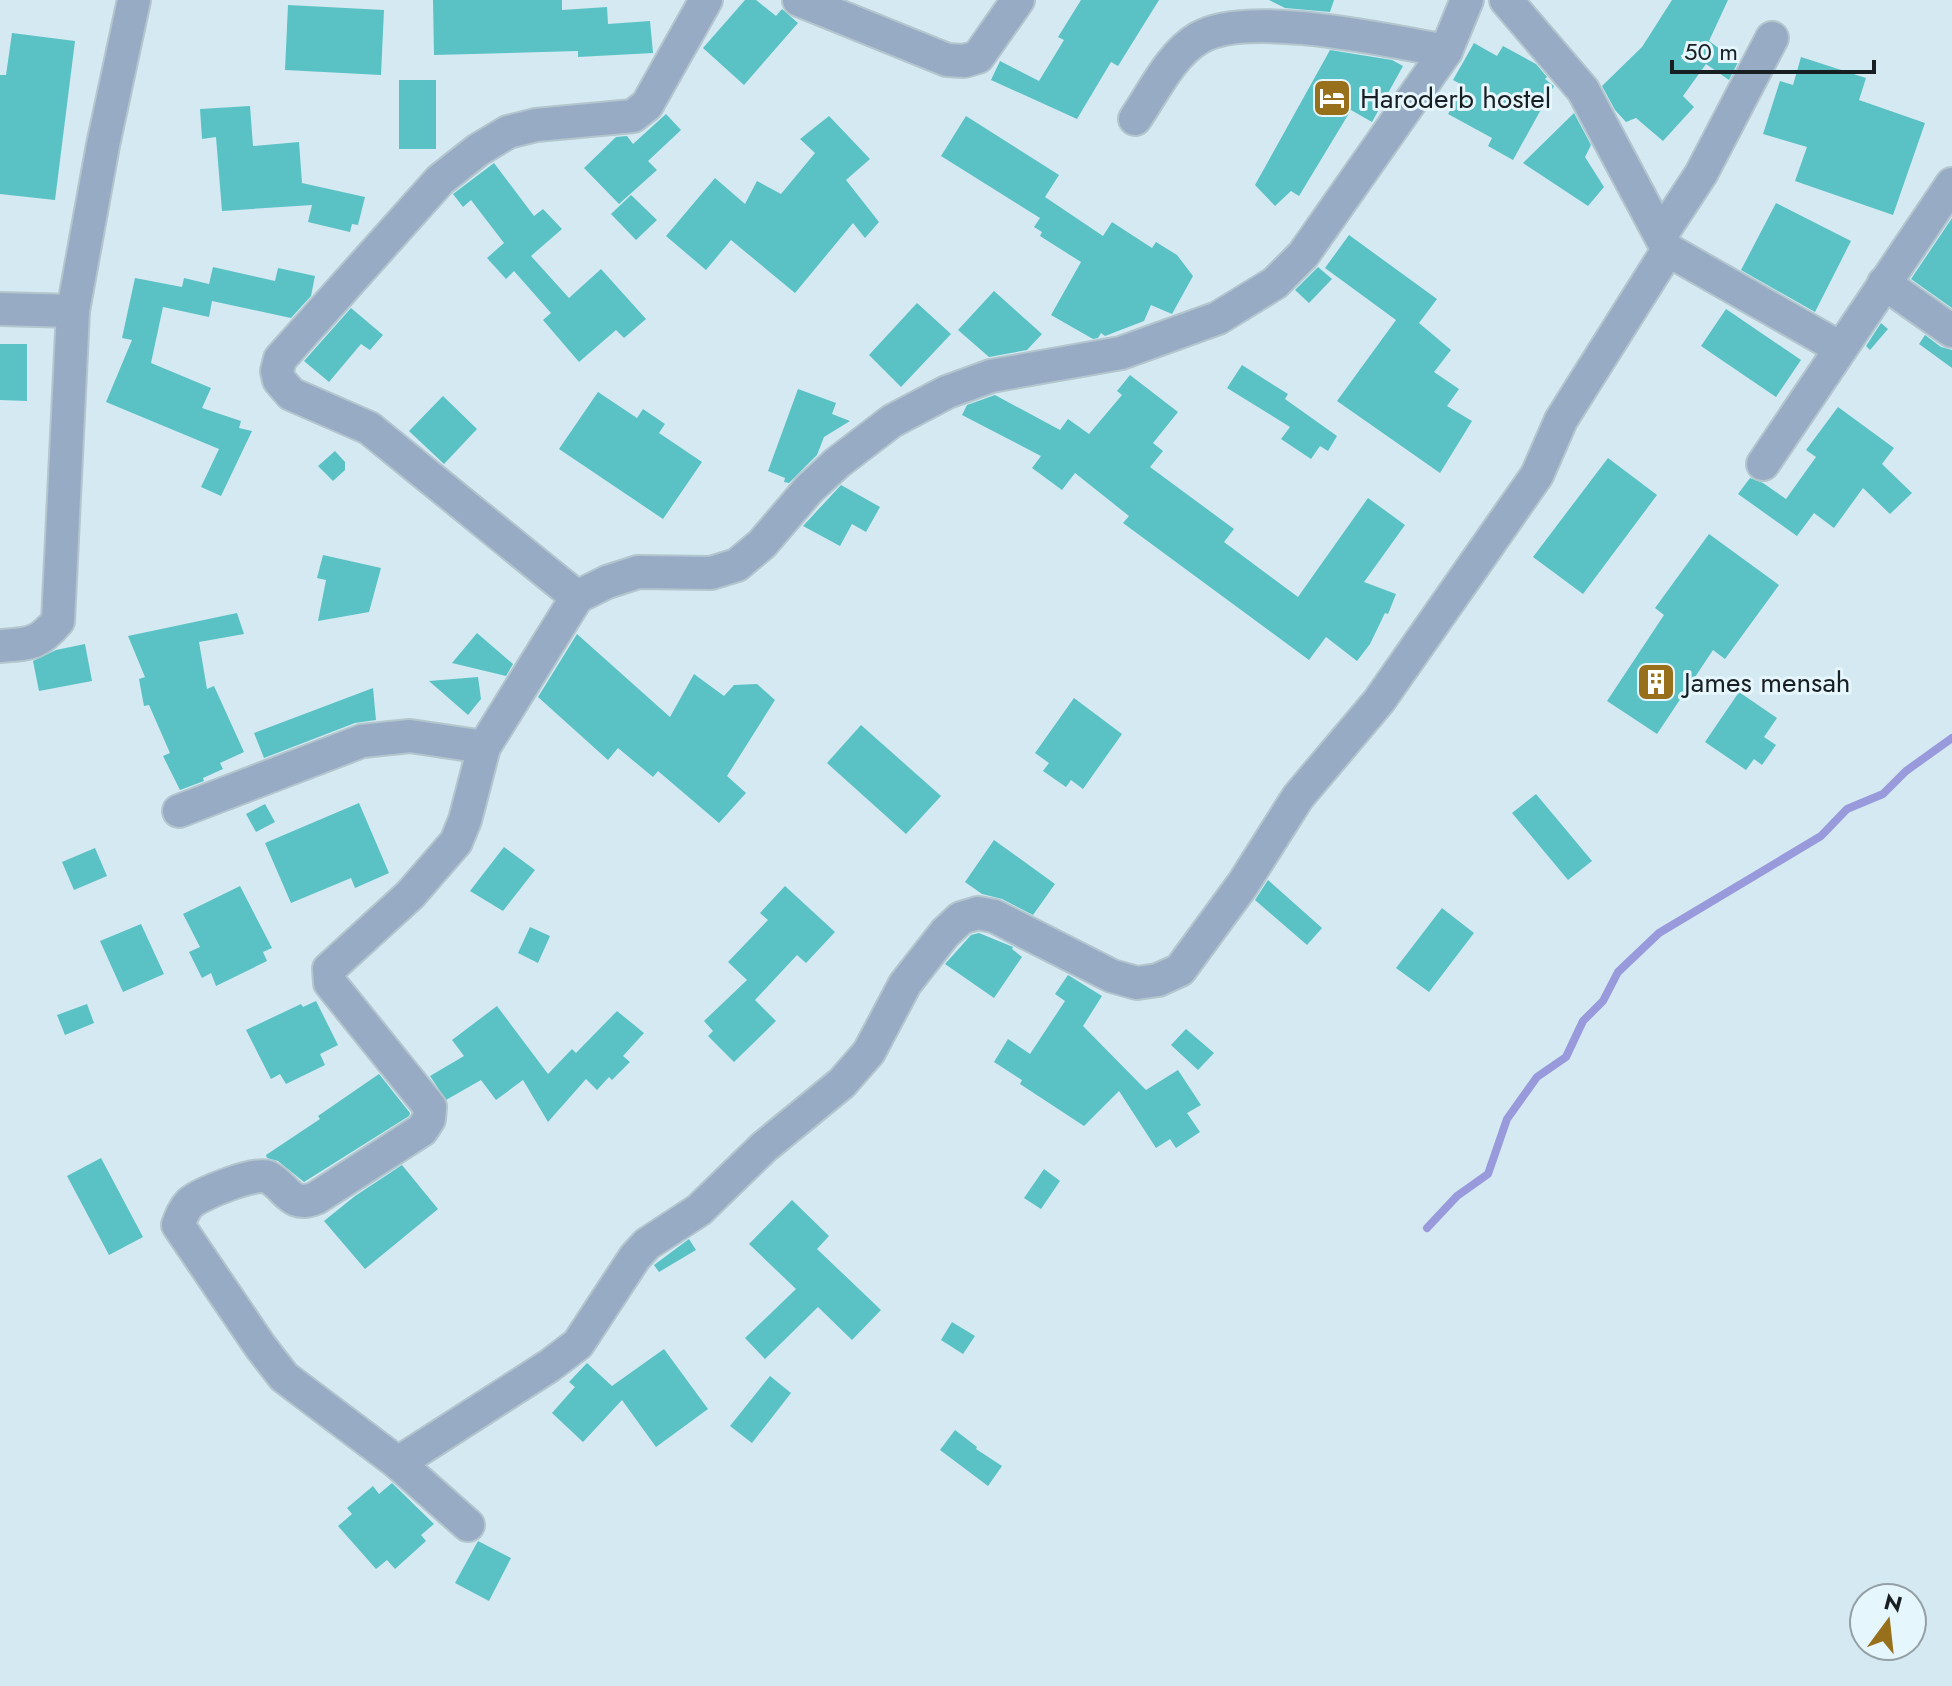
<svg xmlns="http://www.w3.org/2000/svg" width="1952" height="1686" font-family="Jost,sans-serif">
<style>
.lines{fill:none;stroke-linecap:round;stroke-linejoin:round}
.stream{stroke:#999adc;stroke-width:8}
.building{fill:#5ac2c4}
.street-casing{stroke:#b3c5cd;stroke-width:36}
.street{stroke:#97abc5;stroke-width:32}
.labels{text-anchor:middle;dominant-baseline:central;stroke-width:6;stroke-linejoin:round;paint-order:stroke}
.poi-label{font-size:28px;fill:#181f22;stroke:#e6f6fd;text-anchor:start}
</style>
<rect width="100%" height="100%" fill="#d5e9f2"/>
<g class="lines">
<polyline class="stream" points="1427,1228 1457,1196 1488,1174 1507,1119 1537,1077 1566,1057 1583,1021 1603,1001 1618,972 1659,933 1821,836 1847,809 1883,794 1906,771 1952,738"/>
</g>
<g class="building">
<polygon points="433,0 562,0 562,10 607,7 608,24 650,21 653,53 578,57 578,51 434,55"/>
<polygon points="745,0 756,0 776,16 782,9 798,23 744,85 703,48"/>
<polygon points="1081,0 1159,0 1118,66 1111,62 1077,119 991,80 1000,61 1039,81 1064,40 1058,37"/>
<polygon points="1269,0 1334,0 1330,12 1285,8"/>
<polygon points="1672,0 1728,0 1709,41 1738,62 1729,80 1706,64 1683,96 1694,107 1663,141 1636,118 1626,122 1615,110 1602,86 1642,47"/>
<polygon points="288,5 384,10 381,75 285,70"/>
<polygon points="12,33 75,41 55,200 0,194 0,75 6,75"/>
<polygon points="1474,43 1497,56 1503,46 1536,64 1547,77 1545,79 1554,86 1513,160 1488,146 1492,138 1448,114 1464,86 1453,80"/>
<polygon points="1330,50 1392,60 1403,66 1372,122 1351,110 1299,196 1291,191 1275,206 1255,185"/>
<polygon points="1801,57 1866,78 1859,100 1925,123 1893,215 1795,181 1807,147 1763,134 1780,81 1793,85"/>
<rect x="399" y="80" width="37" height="69"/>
<polygon points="250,106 253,146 299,142 302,183 365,197 358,225 352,224 350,232 308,222 312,205 222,211 216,137 202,139 200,109"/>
<polygon points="1574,113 1591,145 1585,157 1604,187 1588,206 1523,163"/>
<polygon points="666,114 681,130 648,161 657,170 619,204 584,168 616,137 627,136 633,144"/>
<polygon points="829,116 870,159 846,180 879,222 865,238 853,223 795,293 731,240 706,270 666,236 715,178 745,204 757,181 781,194 815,153 800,139"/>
<polygon points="966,116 1059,175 1045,197 1103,236 1112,222 1152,248 1156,242 1177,255 1193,276 1172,314 1151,305 1144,321 1105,336 1101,333 1098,338 1093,339 1051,315 1081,262 1040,236 1042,232 1034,227 1040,218 941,156"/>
<polygon points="494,163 534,216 543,209 562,229 531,256 569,298 601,269 646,319 624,338 616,330 579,362 543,320 551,313 514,271 506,279 487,258 504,243 471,200 463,207 453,194"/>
<polygon points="631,195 657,220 636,240 611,214"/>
<polygon points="1776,203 1851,241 1815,312 1741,270"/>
<polygon points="1952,218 1952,308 1911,279"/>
<polygon points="1349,235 1437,299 1419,323 1451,350 1434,372 1459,389 1447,406 1472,421 1440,473 1337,401 1396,320 1325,268"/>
<polygon points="213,267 275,281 278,268 315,276 311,296 291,318 212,301 209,317 163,307 151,363 211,388 202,408 241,421 239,428 252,431 221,496 201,487 219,449 106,402 132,340 122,338 135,278 182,287 184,278 209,284"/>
<polygon points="1318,267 1332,279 1309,303 1295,290"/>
<polygon points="994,291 1042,334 1027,350 989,357 958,330"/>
<polygon points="917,303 951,334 901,387 869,355"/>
<polygon points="351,308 383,335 370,350 361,344 329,382 304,361"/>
<polygon points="1726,309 1801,360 1776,397 1701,346"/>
<polygon points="1881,323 1888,329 1870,350 1866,346"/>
<polygon points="1925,335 1941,347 1952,350 1952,368 1919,344"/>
<polygon points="0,344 27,344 27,401 0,400"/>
<polygon points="1242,365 1288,394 1285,399 1337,436 1328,451 1320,446 1311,459 1281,439 1290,427 1227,388"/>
<polygon points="1130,375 1178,412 1153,443 1163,451 1150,467 1234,529 1224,542 1298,597 1368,498 1405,525 1364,582 1396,594 1388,614 1385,613 1370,644 1357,661 1326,637 1309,660 1123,523 1129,516 1075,473 1062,490 1032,468 1041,456 962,415 967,405 995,395 1060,430 1068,419 1089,434 1122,395 1117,391"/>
<polygon points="798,389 836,403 832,414 850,421 824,437 817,455 789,483 784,482 785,478 768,471"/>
<polygon points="598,392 637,418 643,409 665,424 659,433 702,462 663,519 559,449"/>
<polygon points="443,396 477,429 444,464 409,431"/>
<polygon points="1838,407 1894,448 1882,464 1912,493 1890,514 1863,488 1834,528 1814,513 1797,536 1738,494 1750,478 1763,483 1786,499 1816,457 1806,450"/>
<polygon points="335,451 345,462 345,470 333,481 318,466"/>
<polygon points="1608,458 1657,495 1583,594 1533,557"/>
<polygon points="841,485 880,507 866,532 852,524 840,546 803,526"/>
<polygon points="1709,534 1779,585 1725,659 1713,650 1657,734 1607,701 1664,615 1655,608"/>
<polygon points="323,555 381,568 369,612 318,621 326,580 317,578"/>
<polygon points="237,613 244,634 199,642 207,689 214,686 244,752 220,763 223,769 203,778 204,781 180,790 163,756 170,753 149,705 144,706 139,679 145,677 128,636"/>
<polygon points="477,633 513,664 506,676 452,663"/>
<polygon points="577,634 670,717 694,674 724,696 734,685 757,684 775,700 727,776 746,793 719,823 658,771 653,777 618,748 608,760 538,697"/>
<polygon points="85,644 92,681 39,691 33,661 56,650"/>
<polygon points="478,677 481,699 468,715 429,681"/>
<polygon points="373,688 376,720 355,723 264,758 254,733"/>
<polygon points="1739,692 1777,718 1764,737 1776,745 1762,765 1754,759 1746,770 1705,742"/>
<polygon points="1074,698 1122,734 1083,789 1071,780 1066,787 1043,771 1049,763 1035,753"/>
<polygon points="861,725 941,796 906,834 827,763"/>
<polygon points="1536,794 1592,861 1568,880 1512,813"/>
<polygon points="359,803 389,873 355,888 351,878 291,903 265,843"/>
<polygon points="265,804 275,822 256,832 246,814"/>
<polygon points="994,840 1055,884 1033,915 1002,899 982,894 965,882"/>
<polygon points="504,847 535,870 503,911 470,891"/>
<polygon points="95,848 107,876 74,890 62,862"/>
<polygon points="1268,880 1322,928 1307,945 1255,900"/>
<polygon points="240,886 272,948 263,952 267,961 216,986 211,973 202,978 189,952 200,947 183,914"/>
<polygon points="785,886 835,932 806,963 797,955 755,1000 776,1021 734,1062 708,1036 713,1031 704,1021 747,980 728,962 768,920 760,913"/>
<polygon points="1442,908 1474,933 1429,992 1396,968"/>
<polygon points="141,924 164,974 123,992 100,941"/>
<polygon points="530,927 550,936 538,963 518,953"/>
<polygon points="979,933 1013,947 1012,949 1022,957 994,998 945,964 971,935"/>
<polygon points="1068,975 1102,996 1083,1026 1146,1090 1178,1070 1201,1105 1187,1113 1200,1132 1176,1148 1170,1139 1156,1148 1119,1091 1084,1126 1020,1084 1022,1080 994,1062 1008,1039 1030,1054 1065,1001 1055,994"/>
<polygon points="316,1001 338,1045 320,1054 325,1065 286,1084 280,1074 271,1079 246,1030 301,1004 303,1007"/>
<polygon points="87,1004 94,1023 65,1035 57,1015"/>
<polygon points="497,1006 548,1074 572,1049 576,1053 617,1011 644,1033 623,1056 630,1062 612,1080 609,1077 597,1090 586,1079 548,1122 523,1080 496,1100 481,1080 446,1100 430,1076 464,1056 452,1040"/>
<polygon points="1186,1029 1214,1053 1198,1070 1171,1045"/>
<polygon points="379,1074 410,1113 409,1116 304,1182 278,1161 267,1158 266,1155 320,1119 318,1116"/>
<polygon points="101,1158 143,1237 109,1255 67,1176"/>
<polygon points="402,1165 438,1209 365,1269 324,1221 355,1196"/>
<polygon points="1044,1169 1060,1181 1041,1209 1024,1198"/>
<polygon points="792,1200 829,1236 817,1249 881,1310 852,1340 818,1307 765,1359 745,1338 796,1289 749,1244"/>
<polygon points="689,1239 696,1250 659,1272 654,1265"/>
<polygon points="952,1322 975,1336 963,1354 941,1340"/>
<polygon points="664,1349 708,1409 656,1447 622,1400 583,1442 552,1413 575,1387 569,1382 587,1363 612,1386"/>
<polygon points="770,1376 791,1393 752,1443 730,1426"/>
<polygon points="955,1430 977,1447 976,1449 1002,1466 988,1486 940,1450"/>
<polygon points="392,1483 434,1524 421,1535 426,1541 395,1569 387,1560 376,1569 338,1526 352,1514 347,1508 373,1486 379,1494"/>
<polygon points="478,1541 511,1558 489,1601 455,1583"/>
</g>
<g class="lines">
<defs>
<g id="street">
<polyline points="799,0 947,60 964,61 978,57 1018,0"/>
<polyline points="1506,0 1583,90 1668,250 1840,348"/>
<path d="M1135,119C1153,93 1171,54 1199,38C1247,9 1390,41 1446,51"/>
<polyline points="1661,235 1701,174 1772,38"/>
<polyline points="1884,283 1952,331"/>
<polyline points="0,309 73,311"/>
<polyline points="1763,464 1952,184"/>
<polyline points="577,597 369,428 291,394 279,380 277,371 280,359 440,180 478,150 508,132 536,125 633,116 647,105 706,0"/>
<path d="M0,646C29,644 38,645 58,621L73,311L103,145L134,0"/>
<polyline points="179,811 362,741 410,736 484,747"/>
<polyline points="398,1463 549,1366 578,1344 635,1257 647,1244 699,1210 764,1147 842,1083 869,1052 905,984 945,933 961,918 978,913 994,916 1112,976 1137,983 1158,980 1180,970 1243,884 1298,797 1379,701 1537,475 1561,420 1668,250"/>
<path d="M468,1525L398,1463L284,1377L260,1346L178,1225C181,1217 184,1209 190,1203C200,1194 256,1171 268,1177C287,1187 290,1209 316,1198L422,1130L429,1119L430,1107L330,983L329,969L410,895L456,842L465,820L484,747L577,597L607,582L638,572L711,573L737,565L762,544L809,489L837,463L892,421L947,392L991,376L1121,353L1218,318L1275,283L1303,255L1446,51L1467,0"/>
</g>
</defs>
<use href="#street" class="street-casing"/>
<use href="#street" class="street"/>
</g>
<defs>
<symbol id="hotel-square" viewBox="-11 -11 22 22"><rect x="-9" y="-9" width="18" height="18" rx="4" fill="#986f1b" stroke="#e6f6fd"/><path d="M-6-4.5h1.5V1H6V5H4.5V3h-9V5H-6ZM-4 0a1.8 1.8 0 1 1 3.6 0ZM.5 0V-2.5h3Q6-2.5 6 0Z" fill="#fff"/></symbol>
<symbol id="building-square" viewBox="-11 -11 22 22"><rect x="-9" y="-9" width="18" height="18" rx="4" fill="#986f1b" stroke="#e6f6fd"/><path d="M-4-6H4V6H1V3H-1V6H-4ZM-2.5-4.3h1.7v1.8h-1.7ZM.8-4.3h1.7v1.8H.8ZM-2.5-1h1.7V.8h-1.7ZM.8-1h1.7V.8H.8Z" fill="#fff"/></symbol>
</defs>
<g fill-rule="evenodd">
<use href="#hotel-square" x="1310" y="76" width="44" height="44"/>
<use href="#building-square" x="1634" y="660" width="44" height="44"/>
</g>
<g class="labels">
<g class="poi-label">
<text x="1360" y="98">Haroderb hostel</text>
<text x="1684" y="682">James mensah</text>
</g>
</g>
<g transform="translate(1888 1622) rotate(15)"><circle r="38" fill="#e6f6fd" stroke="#94a0a5" stroke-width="2"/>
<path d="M0-6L14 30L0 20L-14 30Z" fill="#986f1b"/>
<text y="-12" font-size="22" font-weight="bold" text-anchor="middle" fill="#181f22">N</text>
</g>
<path d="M1672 60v12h202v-12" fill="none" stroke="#181f22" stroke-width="4"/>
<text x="1684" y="60" font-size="24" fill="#181f22" stroke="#e6f6fd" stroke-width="6" paint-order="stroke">50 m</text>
</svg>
